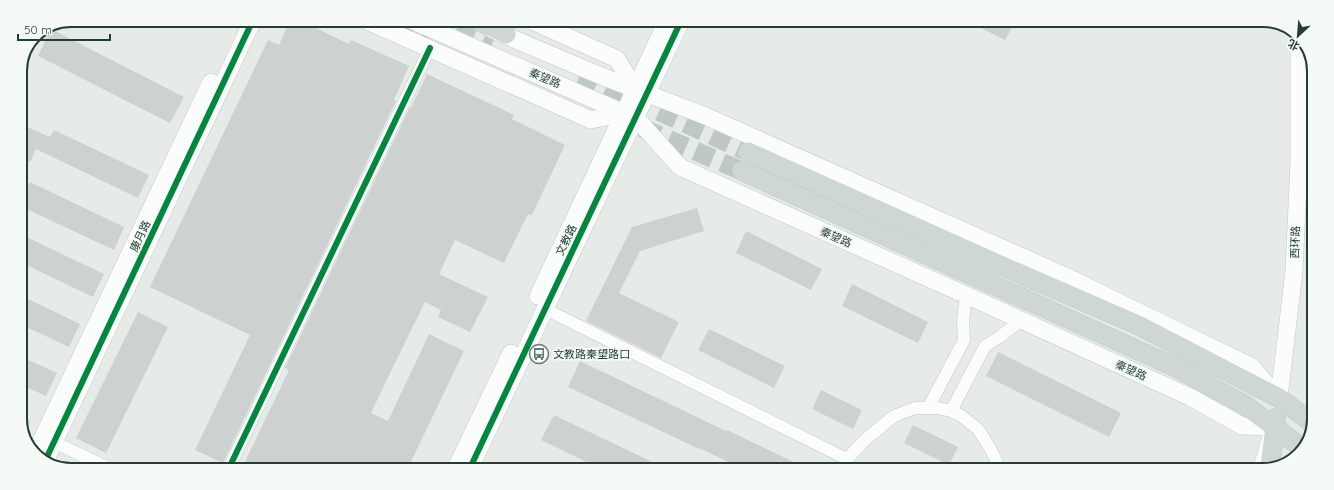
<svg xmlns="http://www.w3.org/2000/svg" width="1334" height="490" font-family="Quicksand,'Noto Sans SC',sans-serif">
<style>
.building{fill:#cdd2d0}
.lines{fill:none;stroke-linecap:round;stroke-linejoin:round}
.primary-tunnel{stroke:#bfc9c4;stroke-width:19;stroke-dasharray:19 10;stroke-linecap:butt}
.street-casing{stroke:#c3c8c5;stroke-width:13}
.secondary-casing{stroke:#c1c9c5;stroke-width:18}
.primary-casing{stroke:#c2cac7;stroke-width:20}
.street{stroke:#fbfcfc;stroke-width:12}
.secondary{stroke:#fbfcfc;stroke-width:17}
.primary{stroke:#ced7d3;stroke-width:19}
.cycleway-casing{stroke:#f5faf7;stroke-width:8}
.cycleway{stroke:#00873e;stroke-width:6}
.labels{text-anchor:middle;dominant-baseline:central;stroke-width:4;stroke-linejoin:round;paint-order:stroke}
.street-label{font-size:11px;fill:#233f34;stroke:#f5faf7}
.poi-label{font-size:11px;fill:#233f34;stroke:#f5faf7;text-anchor:start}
.rim{fill:none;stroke:#233f34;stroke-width:2}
</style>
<rect width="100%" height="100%" fill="#e6ebe8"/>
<g class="building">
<polygon points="290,20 299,20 349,44 351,40 409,66 394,100 396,101 223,463 195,450 250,335 150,287 268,40 279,45"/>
<polygon points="969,22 1015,22 1005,40"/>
<polygon points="51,29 184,97 170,123 38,56"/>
<polygon points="427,74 514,115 512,119 565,145 532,215 528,214 504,263 455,240 439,274 488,297 470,332 438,317 441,310 425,302 390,373 371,413 388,421 429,334 464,351 408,468 242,468 289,370 285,368 410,107 411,108"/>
<polygon points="20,124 50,137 54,130 149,175 138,198 36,149 30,162 20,158"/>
<polygon points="30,182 124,227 114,250 20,206 20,202"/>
<polygon points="697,208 704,231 640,251 619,293 679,322 661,358 586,321 632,227"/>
<polygon points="746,231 822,269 811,290 736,253"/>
<polygon points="20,234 104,274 93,297 20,262"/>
<polygon points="852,284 928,322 918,343 842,306"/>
<polygon points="20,295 80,324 69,347 20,324"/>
<polygon points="138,312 168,327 106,453 76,438"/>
<polygon points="709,329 785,366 774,388 698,350"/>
<polygon points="998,352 1121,413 1109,437 986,376"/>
<polygon points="20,356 57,373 46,396 20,384"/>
<polygon points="580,361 726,431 727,430 808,469 743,469 699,448 699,449 568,387"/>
<polygon points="821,390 862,410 853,429 812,409"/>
<polygon points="554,415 667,469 601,469 541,440"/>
<polygon points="913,425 958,447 949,465 904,443"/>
</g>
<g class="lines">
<g class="primary-tunnel">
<polyline points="397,21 429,35"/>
<polyline points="460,21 495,37"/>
<polyline points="580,75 748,152"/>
<polyline points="642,128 742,171"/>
</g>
<defs>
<g id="street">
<polyline points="545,309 847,459"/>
<polyline points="928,408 964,340 963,321 966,295"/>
<polyline points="951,411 985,346 1001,336 1021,320"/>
<polyline points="54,442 106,467"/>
<polyline points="229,468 430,48"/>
<polyline points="843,469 847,459 866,439 894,416 915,408 938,408 951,411 960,415 978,429 990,448 1000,469"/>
</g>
<g id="secondary">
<polyline points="367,21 591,120 624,113"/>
<polyline points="413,21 636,118 680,167 966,295 1190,397 1242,426 1274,427 1261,470"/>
<polyline points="532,21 617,59 635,89"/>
<polyline points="493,30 601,76 703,115 1063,275 1252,367 1276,395"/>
<polyline points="538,296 667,21"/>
<polyline points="1279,398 1294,271 1299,162 1299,36"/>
<polyline points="35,454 211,82"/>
<polyline points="45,461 253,20"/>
<polyline points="456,468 511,353"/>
<polyline points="470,468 681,21"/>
</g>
<g id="primary">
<polyline points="479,21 506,34"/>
<polyline points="748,152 1000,265 1140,326 1279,398 1311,422"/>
<polyline points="742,171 1177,368 1245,405 1302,448"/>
<polyline points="1270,468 1276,418"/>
</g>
</defs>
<use href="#street" class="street-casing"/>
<use href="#secondary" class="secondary-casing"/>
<use href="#primary" class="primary-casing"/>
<use href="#street" class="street"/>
<use href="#secondary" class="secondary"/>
<use href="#primary" class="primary"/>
<defs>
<g id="cycleway">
<polyline points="45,461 253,20"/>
<polyline points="229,468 430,48"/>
<polyline points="470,468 681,21"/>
</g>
</defs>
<use href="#cycleway" class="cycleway-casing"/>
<use href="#cycleway" class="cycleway"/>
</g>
<defs>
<symbol id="bus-ring" viewBox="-11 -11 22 22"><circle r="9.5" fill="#f5faf7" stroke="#677b73" stroke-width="1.5"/><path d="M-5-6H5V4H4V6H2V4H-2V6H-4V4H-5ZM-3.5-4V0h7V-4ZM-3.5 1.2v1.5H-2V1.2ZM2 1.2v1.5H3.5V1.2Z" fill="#677b73"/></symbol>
</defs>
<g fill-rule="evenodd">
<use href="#bus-ring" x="528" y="343" width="22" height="22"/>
</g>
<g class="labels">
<g class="street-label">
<text transform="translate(545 78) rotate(23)">秦望路</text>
<text transform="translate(140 236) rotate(-65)">康月路</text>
<text transform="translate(836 237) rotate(24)">秦望路</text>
<text transform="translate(566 240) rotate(-64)">文教路</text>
<text transform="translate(1295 242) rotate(-88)">西环路</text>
<text transform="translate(1131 370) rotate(24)">秦望路</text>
</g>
<g class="poi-label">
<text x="553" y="354">文教路秦望路口</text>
</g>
</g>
<path d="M0 0H1334V490H0ZM71 27H1263A44 44 0 0 1 1307 71V419A44 44 0 0 1 1263 463H71A44 44 0 0 1 27 419V71A44 44 0 0 1 71 27Z" fill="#f5faf7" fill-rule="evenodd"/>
<path class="rim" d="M71 27H1263A44 44 0 0 1 1307 71V419A44 44 0 0 1 1263 463H71A44 44 0 0 1 27 419V71A44 44 0 0 1 71 27Z"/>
<g transform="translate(1298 36) rotate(206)" stroke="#f5faf7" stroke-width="3" paint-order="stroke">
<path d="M0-3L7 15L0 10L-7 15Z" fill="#233f34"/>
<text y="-6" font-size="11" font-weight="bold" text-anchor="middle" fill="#233f34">北</text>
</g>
<path d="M18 34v6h92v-6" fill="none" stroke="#233f34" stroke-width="2"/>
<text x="24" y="34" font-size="12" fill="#233f34" stroke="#f5faf7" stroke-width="3" paint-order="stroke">50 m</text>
</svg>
